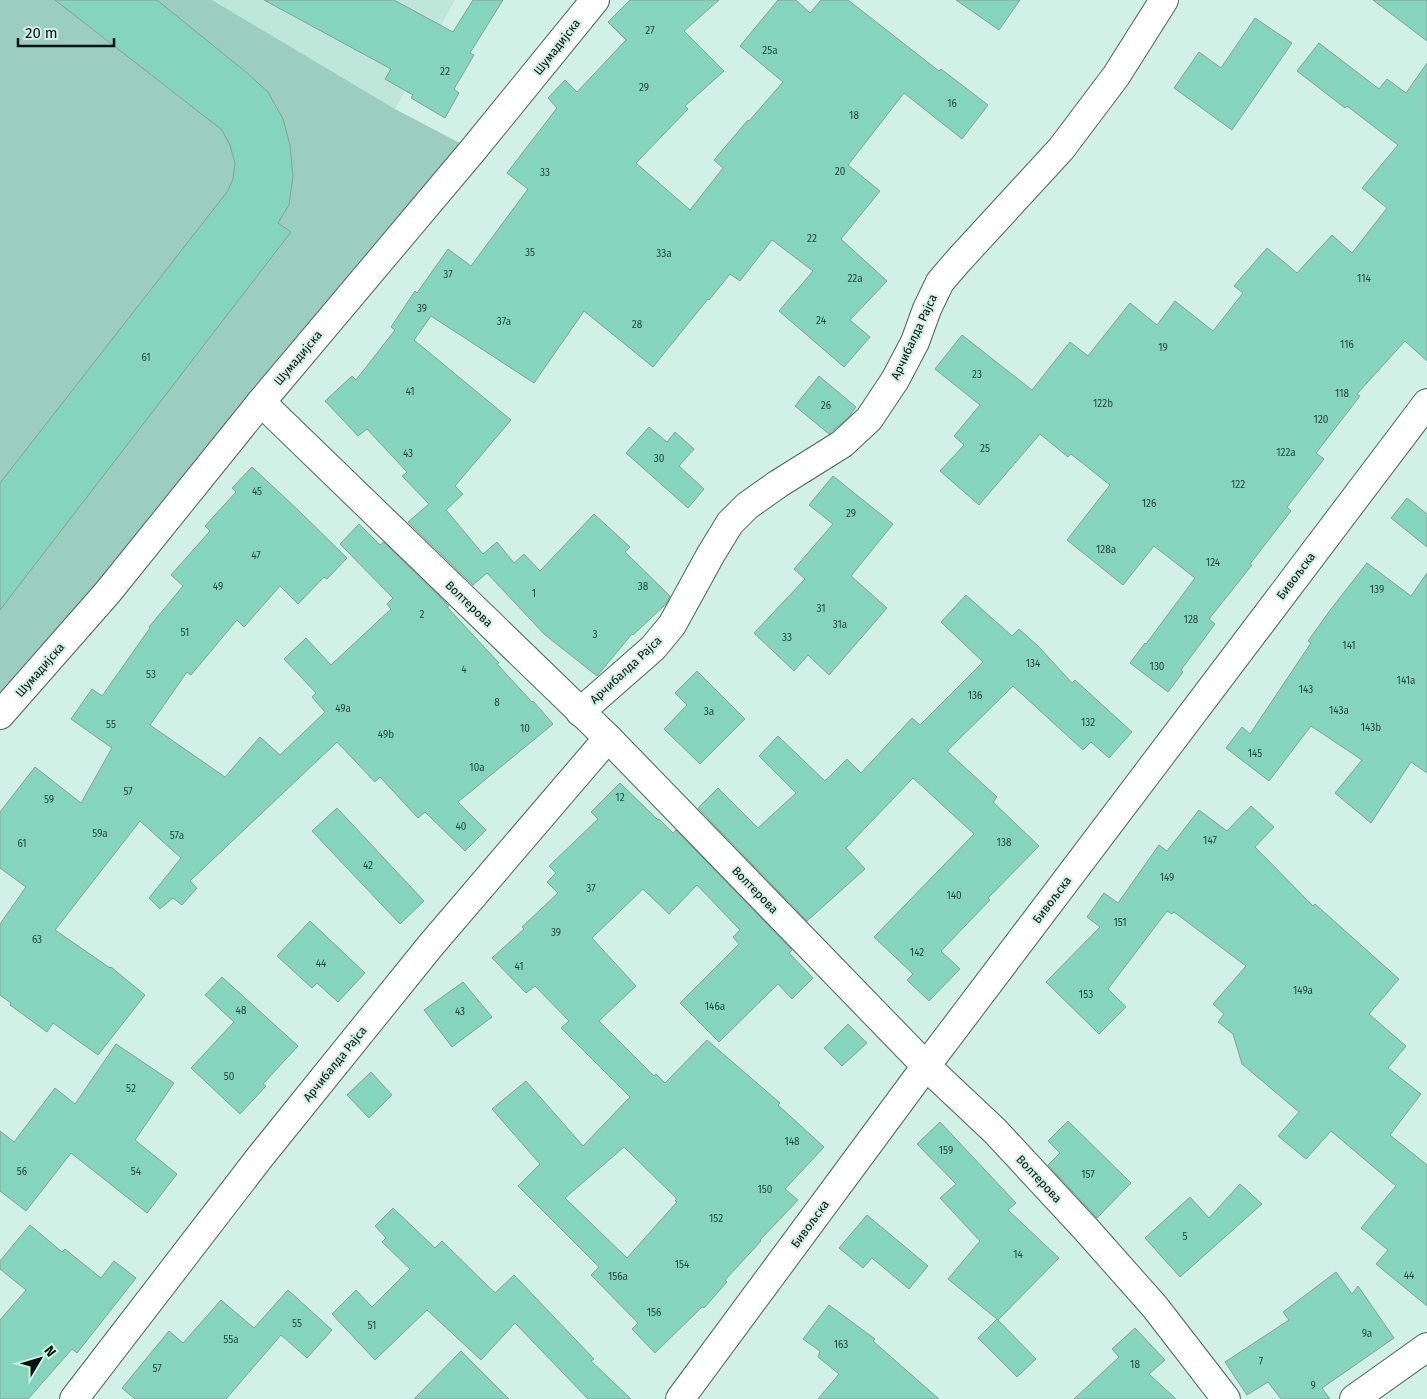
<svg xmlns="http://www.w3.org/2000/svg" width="1427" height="1399" font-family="'Fira Sans',sans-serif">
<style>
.built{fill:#bee6d9}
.green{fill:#9bcebe}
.building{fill:#85d5be;stroke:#84a198;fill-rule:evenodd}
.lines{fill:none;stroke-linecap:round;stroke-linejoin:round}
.minor-casing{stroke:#4a655c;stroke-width:30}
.tertiary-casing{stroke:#4a655c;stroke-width:30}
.minor{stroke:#fff;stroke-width:28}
.tertiary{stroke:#fff;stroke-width:28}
.labels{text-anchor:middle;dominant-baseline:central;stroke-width:4;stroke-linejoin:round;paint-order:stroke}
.number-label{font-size:10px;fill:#27443c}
.street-label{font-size:12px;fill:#081310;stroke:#d1f0e6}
</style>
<rect width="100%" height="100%" fill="#d1f0e6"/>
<polygon class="built" points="212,0 455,0 395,109"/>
<polygon class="green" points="0,0 212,0 395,109 473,150 0,713"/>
<g class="building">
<polygon points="55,0 157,0 247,73 268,92 283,119 290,145 293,176 289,205 278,223 291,232 0,610 0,483 227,192 233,179 235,163 230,145 222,130"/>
<polygon points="264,0 394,0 453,32 473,0 503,0 470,53 474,55 454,89 459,93 445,118 411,98 413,95 385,79 391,69"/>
<polygon points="630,0 719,0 684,31 724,71 685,106 688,109 636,163 690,210 723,168 714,160 748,120 749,121 783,82 740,46 778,0 796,0 810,13 821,0 848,0 939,71 941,69 988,105 962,139 904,93 848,165 880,191 841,239 887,281 850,320 870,337 844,367 779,311 813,271 772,240 740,281 730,274 709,300 708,299 653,367 584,311 534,383 431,316 414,340 511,420 455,486 463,494 446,510 483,554 497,542 514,563 524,554 540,571 594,514 630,547 625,552 670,596 666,604 633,635 632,634 597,676 544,634 487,573 473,585 408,522 429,504 402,476 407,472 367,429 358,436 325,401 352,376 356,380 395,330 391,327 415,291 417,293 448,249 471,266 528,189 507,173 557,108 548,98 565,80 577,92 626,40 608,22"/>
<polygon points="956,0 1020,0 999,30"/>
<polygon points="1373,0 1427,0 1427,41"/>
<polygon points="1255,18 1292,43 1232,130 1174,88 1199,52 1221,68"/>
<polygon points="1319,43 1379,89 1387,79 1406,93 1427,63 1427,361 1405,341 1357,394 1360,396 1316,453 1324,459 1287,507 1291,511 1250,564 1252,565 1209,619 1215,624 1181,670 1183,672 1168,692 1130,663 1145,643 1146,644 1195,578 1154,546 1123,585 1067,540 1110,485 1071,454 1068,457 1040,434 979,505 940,471 964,445 954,436 980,405 935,369 962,335 1032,390 1070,342 1088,356 1130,303 1157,325 1175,301 1213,331 1243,293 1234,286 1267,248 1297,273 1332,235 1352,253 1387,208 1362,188 1398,145 1347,106 1345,108 1297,71"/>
<polygon points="819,376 856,407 849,417 829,434 795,406"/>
<polygon points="649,427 667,442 675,432 694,449 679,466 704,489 688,508 626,453"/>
<polygon points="252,467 297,509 347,558 327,579 324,577 298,604 280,586 244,627 237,620 191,675 187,672 150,725 225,777 260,737 280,755 325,712 312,697 316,693 284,659 306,638 331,665 391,609 387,604 393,598 340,544 359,524 380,545 384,542 449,606 447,607 499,663 497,664 532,702 533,701 553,724 458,802 486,830 465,851 425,812 418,818 380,777 375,782 337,742 190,881 197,888 182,905 173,898 160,909 149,898 181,858 140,821 55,930 110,968 111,967 145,995 98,1055 53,1023 47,1032 10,1005 11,1003 0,995 0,924 26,887 0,868 0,812 35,767 81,803 112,748 71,719 92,689 102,696 150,628 149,627 183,586 171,575 210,531 205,526 236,492 232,488"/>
<polygon points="833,476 893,524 851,576 887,608 829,675 808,655 794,671 754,633 805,579 794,569 833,524 809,505"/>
<polygon points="1407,498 1427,514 1427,547 1391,518"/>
<polygon points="1367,563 1411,596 1427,573 1427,773 1411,762 1371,823 1335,793 1362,760 1311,726 1269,781 1226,748 1242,727 1250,734 1311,643 1308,641 1331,609"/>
<polygon points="966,595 1012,636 1019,629 1039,647 1072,683 1075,680 1132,732 1109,758 1091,742 1083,750 1013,686 947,751 997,797 993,802 1039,846 988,898 990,900 941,951 960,969 929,1001 907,980 913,974 874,937 974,834 913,778 846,848 865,869 807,921 698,808 718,788 758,828 796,793 759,756 778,736 825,781 847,759 861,773 912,718 920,725 983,662 941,622"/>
<polygon points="697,671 745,719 700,764 664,729 687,705 675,693"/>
<path d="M620,783L658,820L659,819L673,833L676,830L792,950L789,953L813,978L792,999L778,984L719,1042L680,1003L739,944L733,937L740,930L697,885L669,914L643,889L592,938L636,986L599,1021L654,1076L656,1074L665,1083L707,1040L780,1103L778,1105L824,1147L785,1189L798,1200L760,1240L761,1241L725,1280L727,1282L704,1308L702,1307L655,1353L632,1329L638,1323L591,1275L599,1267L518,1186L540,1164L492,1109L526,1081L583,1146L630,1097L561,1028L569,1021L535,986L526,993L492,958L524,929L522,927L558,893L547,882L556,873L549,866L598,819L591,812ZM624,1147L677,1199L675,1201L677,1202L627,1258L565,1198Z"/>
<polygon points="1251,806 1274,827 1255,847 1313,906 1315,904 1399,979 1369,1014 1406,1046 1388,1068 1421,1094 1390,1135 1427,1165 1427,1306 1376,1264 1388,1250 1361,1228 1396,1186 1331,1131 1306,1159 1278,1136 1299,1112 1242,1064 1233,1034 1218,1022 1224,1014 1213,1004 1246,966 1174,912 1172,914 1167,911 1108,989 1126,1007 1099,1034 1046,982 1100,927 1087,917 1104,893 1118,903 1159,845 1167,851 1199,810 1227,831"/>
<polygon points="337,808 424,901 400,924 312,831"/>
<polygon points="310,921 365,973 338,1002 317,983 312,988 277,956"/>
<polygon points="222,977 298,1046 263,1084 266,1086 240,1114 191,1068 234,1022 205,995"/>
<polygon points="463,982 492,1017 452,1047 424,1010"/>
<polygon points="848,1024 867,1043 842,1066 824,1048"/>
<polygon points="116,1044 174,1083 135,1140 177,1174 147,1213 71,1153 26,1211 0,1191 0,1131 14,1142 55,1088 75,1104"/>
<polygon points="371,1072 392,1095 369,1118 347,1095"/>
<polygon points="1068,1121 1131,1183 1097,1218 1048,1165 1060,1153 1048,1141"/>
<polygon points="940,1122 1016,1203 1008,1210 1059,1258 998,1320 948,1279 980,1241 940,1198 956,1184 917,1144"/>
<polygon points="1240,1184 1262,1204 1180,1277 1145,1238 1190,1197 1209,1218"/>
<polygon points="393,1208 435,1248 442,1241 495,1293 514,1275 594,1359 591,1361 631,1399 588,1399 515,1323 481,1360 427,1310 375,1360 332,1314 356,1290 372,1307 410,1269 382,1242 386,1238 375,1226"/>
<polygon points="867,1215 928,1266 909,1289 872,1258 863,1268 839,1248"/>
<polygon points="30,1225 62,1252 65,1249 101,1278 114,1261 136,1278 77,1353 72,1349 28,1399 0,1399 0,1320 26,1290 0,1269 0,1261"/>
<polygon points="1336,1272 1352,1294 1358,1286 1394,1338 1322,1388 1330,1399 1281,1399 1268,1382 1247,1395 1225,1362 1289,1320 1283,1312"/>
<polygon points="288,1290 332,1330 307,1358 281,1335 226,1399 135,1399 122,1388 169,1331 183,1343 221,1300 254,1328"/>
<polygon points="829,1305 875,1339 873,1341 939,1399 818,1399 839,1374 818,1357 820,1351 803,1339"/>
<polygon points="997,1319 1036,1359 1017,1377 978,1338"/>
<polygon points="1135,1328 1165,1360 1149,1374 1176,1399 1074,1399 1119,1357 1112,1349"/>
<polygon points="461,1351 509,1399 414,1399"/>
</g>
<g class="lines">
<defs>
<g id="minor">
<polyline points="261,402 608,738 926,1066 995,1131 1085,1228 1155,1307 1226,1399"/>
<polyline points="580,712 653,648 672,625 711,554 730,523 747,506 778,484 842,444 869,419 895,380 915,342 927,309 940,282 958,261 1061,149 1116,76 1164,0"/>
<polyline points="74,1399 260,1157 431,945 608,738"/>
<polyline points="680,1399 926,1066 1427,403"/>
<polyline points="1354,1399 1427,1347"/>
</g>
<polyline id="tertiary" points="0,715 108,592 261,402 473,150 595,0"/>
</defs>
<use href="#minor" class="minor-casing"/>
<use href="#tertiary" class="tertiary-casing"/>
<use href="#minor" class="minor"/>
<use href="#tertiary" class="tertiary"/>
</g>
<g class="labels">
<g class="number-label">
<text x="650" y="31">27</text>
<text x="770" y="51">25a</text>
<text x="445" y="72">22</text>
<text x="644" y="88">29</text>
<text x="952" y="104">16</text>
<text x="854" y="116">18</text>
<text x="840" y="172">20</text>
<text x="545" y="173">33</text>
<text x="812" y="239">22</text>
<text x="530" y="253">35</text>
<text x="664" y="254">33a</text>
<text x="448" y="275">37</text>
<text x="855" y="279">22a</text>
<text x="1364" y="279">114</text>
<text x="422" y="309">39</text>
<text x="821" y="321">24</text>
<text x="504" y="322">37a</text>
<text x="637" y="325">28</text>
<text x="1347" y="345">116</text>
<text x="1163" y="348">19</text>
<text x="146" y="358">61</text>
<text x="977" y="375">23</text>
<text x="410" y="392">41</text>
<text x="1342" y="394">118</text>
<text x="1103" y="404">122b</text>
<text x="826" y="406">26</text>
<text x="1321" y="420">120</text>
<text x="985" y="449">25</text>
<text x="1286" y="453">122a</text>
<text x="408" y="454">43</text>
<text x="659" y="459">30</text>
<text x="1238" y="485">122</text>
<text x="257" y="492">45</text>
<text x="1149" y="504">126</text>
<text x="851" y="514">29</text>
<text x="1106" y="550">128a</text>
<text x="256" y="556">47</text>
<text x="1213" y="563">124</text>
<text x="218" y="587">49</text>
<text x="643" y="587">38</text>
<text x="1377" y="590">139</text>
<text x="534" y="594">1</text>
<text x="821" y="609">31</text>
<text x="422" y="615">2</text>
<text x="1191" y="620">128</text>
<text x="840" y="625">31a</text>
<text x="185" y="633">51</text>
<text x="595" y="635">3</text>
<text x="787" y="638">33</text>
<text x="1349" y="646">141</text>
<text x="1033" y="664">134</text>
<text x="1157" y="667">130</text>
<text x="464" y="670">4</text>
<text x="151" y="675">53</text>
<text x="1406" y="681">141a</text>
<text x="1306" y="690">143</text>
<text x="975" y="696">136</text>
<text x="497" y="703">8</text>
<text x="343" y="709">49a</text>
<text x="1339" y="711">143a</text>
<text x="709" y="712">3a</text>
<text x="1088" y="723">132</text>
<text x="111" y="725">55</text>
<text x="1371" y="728">143b</text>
<text x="525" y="729">10</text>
<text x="386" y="735">49b</text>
<text x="1255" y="754">145</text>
<text x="477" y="768">10a</text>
<text x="128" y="792">57</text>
<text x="620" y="798">12</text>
<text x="49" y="800">59</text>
<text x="461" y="827">40</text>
<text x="100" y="834">59a</text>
<text x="177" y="836">57a</text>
<text x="1210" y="841">147</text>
<text x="1004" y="843">138</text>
<text x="22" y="844">61</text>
<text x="368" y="866">42</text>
<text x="1167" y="878">149</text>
<text x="591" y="889">37</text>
<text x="954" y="896">140</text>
<text x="1120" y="923">151</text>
<text x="556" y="933">39</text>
<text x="37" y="940">63</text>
<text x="917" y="953">142</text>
<text x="321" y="964">44</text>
<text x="519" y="967">41</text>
<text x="1303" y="991">149a</text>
<text x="1086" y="995">153</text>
<text x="715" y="1007">146a</text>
<text x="241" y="1011">48</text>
<text x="460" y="1012">43</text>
<text x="229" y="1077">50</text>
<text x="131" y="1089">52</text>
<text x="792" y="1142">148</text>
<text x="946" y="1151">159</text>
<text x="22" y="1172">56</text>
<text x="136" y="1172">54</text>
<text x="1088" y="1175">157</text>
<text x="765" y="1190">150</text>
<text x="716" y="1219">152</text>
<text x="1185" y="1237">5</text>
<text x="1018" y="1255">14</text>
<text x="682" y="1265">154</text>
<text x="1409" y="1276">44</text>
<text x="618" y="1277">156a</text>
<text x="654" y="1313">156</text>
<text x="297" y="1324">55</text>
<text x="372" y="1326">51</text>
<text x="1367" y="1334">9a</text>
<text x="231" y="1340">55a</text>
<text x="841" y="1345">163</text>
<text x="1261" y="1362">7</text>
<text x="1135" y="1365">18</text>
<text x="157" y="1369">57</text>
<text x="1313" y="1386">9</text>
</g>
<g class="street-label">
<text transform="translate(557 47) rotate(-52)">Шумадијска</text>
<text transform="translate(914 337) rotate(-65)">Арчибалда Рајса</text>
<text transform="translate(298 358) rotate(-50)">Шумадијска</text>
<text transform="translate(1296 576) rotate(-53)">Бивољска</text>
<text transform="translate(469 604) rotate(44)">Волтерова</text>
<text transform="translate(40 670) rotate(-49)">Шумадијска</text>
<text transform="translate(626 670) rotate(-43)">Арчибалда Рајса</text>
<text transform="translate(755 890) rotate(46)">Волтерова</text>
<text transform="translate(1052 900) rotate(-53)">Бивољска</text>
<text transform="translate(335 1064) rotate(-51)">Арчибалда Рајса</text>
<text transform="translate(1039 1179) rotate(47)">Волтерова</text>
<text transform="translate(810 1224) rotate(-54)">Бивољска</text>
</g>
</g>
<g transform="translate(40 1359) rotate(52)" stroke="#d1f0e6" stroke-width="4" paint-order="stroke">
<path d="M0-4L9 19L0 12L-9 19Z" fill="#081310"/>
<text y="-8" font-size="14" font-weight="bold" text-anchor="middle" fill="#081310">N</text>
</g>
<path d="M18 38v8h96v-8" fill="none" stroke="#081310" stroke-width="2.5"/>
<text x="25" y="38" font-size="15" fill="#081310" stroke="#d1f0e6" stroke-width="4" paint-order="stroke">20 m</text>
</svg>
